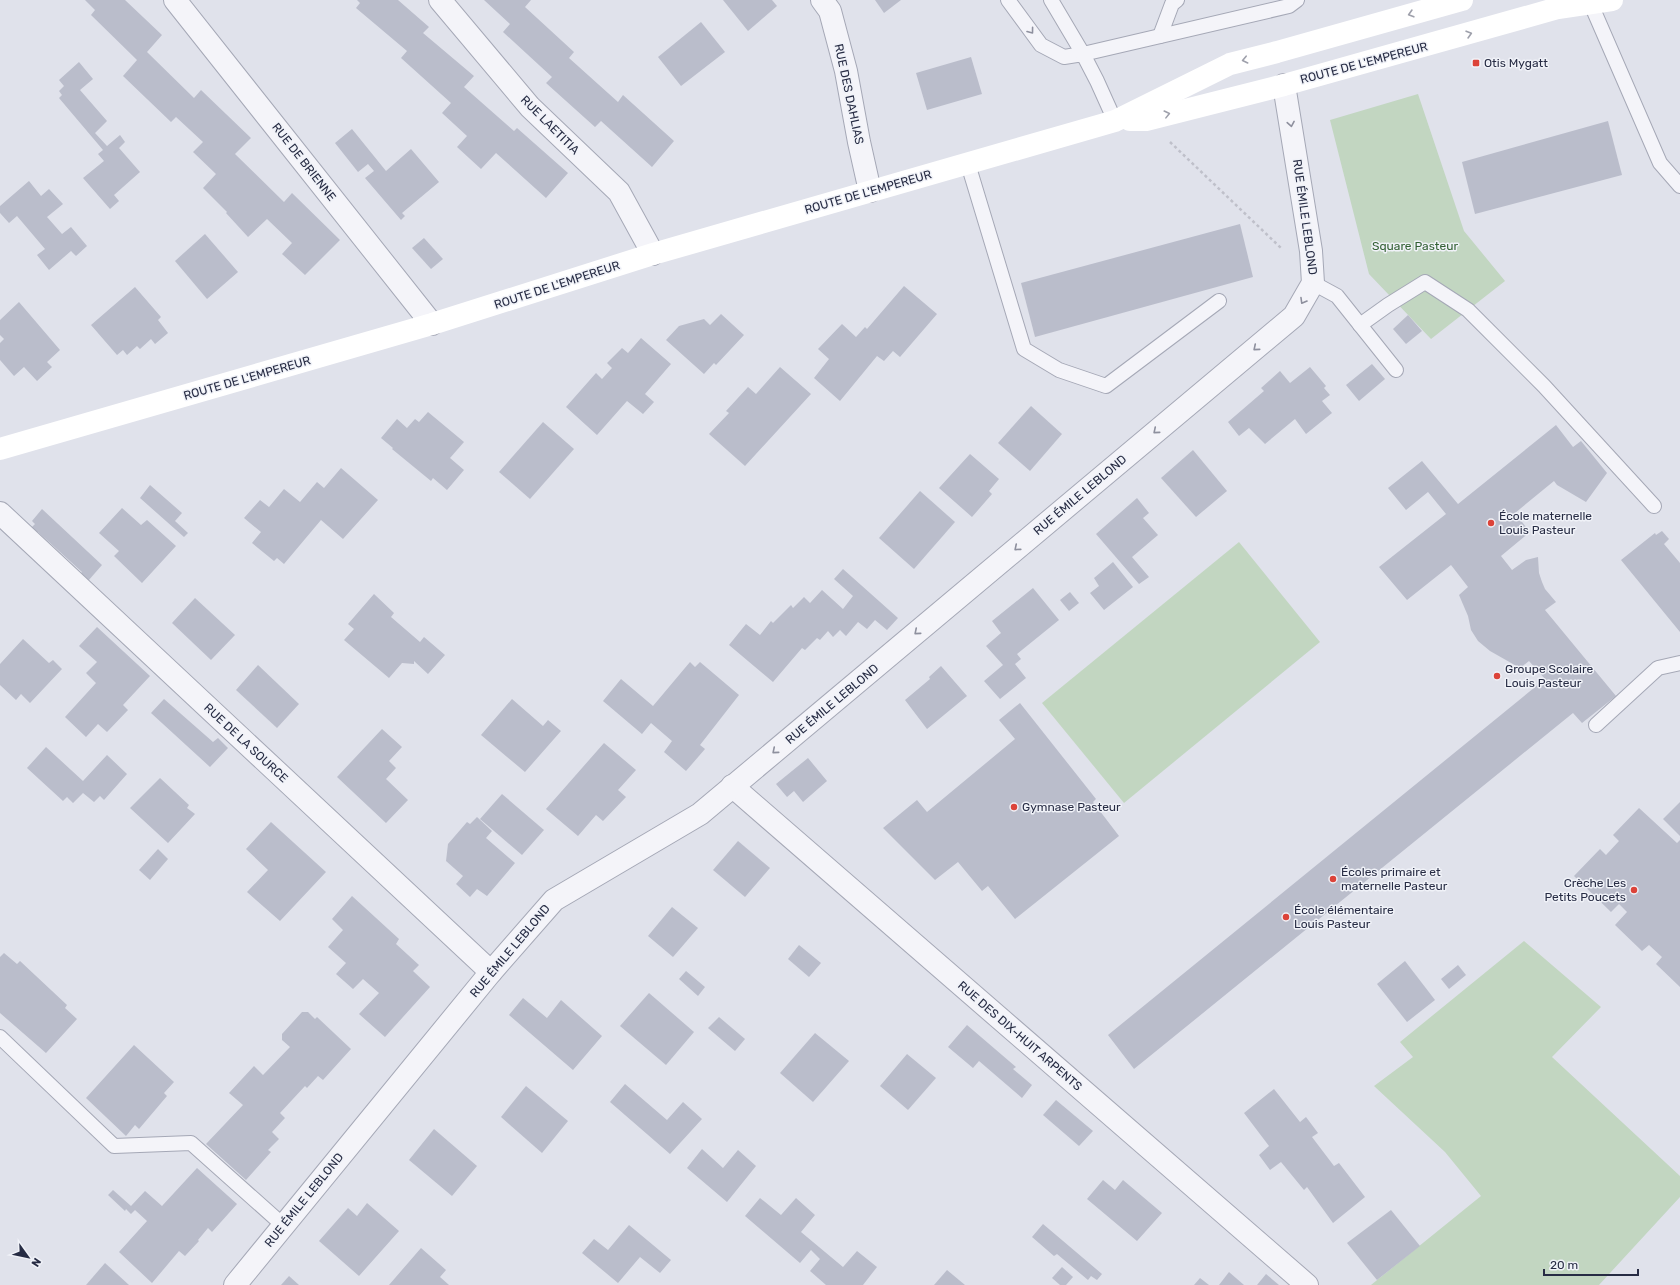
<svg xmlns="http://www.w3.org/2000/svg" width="1680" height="1285" font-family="Rubik,sans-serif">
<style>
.green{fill:#c2d6c1}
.building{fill:#babdcb}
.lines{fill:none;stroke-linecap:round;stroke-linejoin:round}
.lane-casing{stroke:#a5a8b6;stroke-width:16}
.street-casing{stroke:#a5a8b6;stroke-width:24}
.path{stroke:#bfc0ca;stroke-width:2.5;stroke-dasharray:3 3;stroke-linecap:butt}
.lane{stroke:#f4f4f9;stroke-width:14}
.street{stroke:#f4f4f9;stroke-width:22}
.secondary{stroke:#fff;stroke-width:22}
.oneway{stroke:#9ea0ab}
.oneway2{stroke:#8e909e}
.poi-dot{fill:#dc4339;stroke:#f0f2f8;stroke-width:1.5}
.labels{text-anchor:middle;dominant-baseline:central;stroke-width:3;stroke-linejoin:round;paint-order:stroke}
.street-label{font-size:12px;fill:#272c44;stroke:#f0f2f8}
.poi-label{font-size:12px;fill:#272c44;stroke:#f0f2f8;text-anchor:start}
.park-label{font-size:12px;fill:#336134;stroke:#f0f2f8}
</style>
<rect width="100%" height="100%" fill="#e0e2eb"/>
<g class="green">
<polygon points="1418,94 1464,231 1505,281 1431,339 1369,274 1330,120"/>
<polygon points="1239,542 1320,642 1124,803 1042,703"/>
<polygon points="1524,941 1601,1007 1552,1057 1680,1176 1680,1197 1599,1285 1371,1285 1481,1196 1445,1152 1374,1086 1413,1057 1400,1042"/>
</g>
<g class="building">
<polygon points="85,0 125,0 162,35 147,52 194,98 201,90 251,138 235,154 284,202 292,193 340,240 305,275 282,254 292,243 267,219 248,237 226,213 227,212 203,188 216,174 193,152 203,142 176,117 171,122 123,76 137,60 91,15 95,10"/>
<polygon points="357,0 398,0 429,27 423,33 474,76 464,87 514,131 517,128 568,173 546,198 496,153 481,169 457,147 467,136 442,113 451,103 401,58 407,51 356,8 360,3"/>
<polygon points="484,0 531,0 525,7 574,52 569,58 618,102 623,95 674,141 652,167 601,121 595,127 546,83 552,77 503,32 510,24"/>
<polygon points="723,0 772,0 777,6 748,31"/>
<polygon points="875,0 901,0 884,13"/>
<polygon points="701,22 725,52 681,86 658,57"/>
<polygon points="971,57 982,94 927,110 916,73"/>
<polygon points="79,62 93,79 80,90 107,121 95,133 107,146 120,135 125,142 119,148 140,172 114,195 119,201 110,209 83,178 104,161 98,154 103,150 59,98 62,95 59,91 64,86 59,80"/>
<polygon points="1608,121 1622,175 1475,214 1462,162"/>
<polygon points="352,129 386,171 411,149 439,182 402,213 405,216 401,220 365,178 374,171 368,164 358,172 335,143"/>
<polygon points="29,181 41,196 49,189 63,204 47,217 62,234 71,227 87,246 76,256 71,251 49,270 37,255 45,249 17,216 9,223 0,213 0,206"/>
<polygon points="1240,224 1253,277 1035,337 1021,283"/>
<polygon points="205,234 238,272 207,299 175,261"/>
<polygon points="424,238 443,259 431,269 412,248"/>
<polygon points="904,286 937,314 900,357 893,351 884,361 877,356 840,401 814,378 829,359 818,349 842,324 856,337 865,327 867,329"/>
<polygon points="135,287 161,317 158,320 168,333 155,344 151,339 140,349 137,346 127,355 123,350 117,355 91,325"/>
<polygon points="19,302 60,350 47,362 52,367 37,381 24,367 14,376 0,360 0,343 4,339 0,335 0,320"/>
<polygon points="721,314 744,335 716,365 714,363 704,374 666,340 679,326 704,319 710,325"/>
<polygon points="1408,315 1422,331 1406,344 1393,329"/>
<polygon points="641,338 671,364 645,394 654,402 643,414 627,401 597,435 566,407 596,373 602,379 612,368 607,363 622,348 628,353"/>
<polygon points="1372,364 1385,379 1359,401 1346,385"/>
<polygon points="780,367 811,394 745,466 709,434 729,413 726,411 748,387 756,394"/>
<polygon points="1310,367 1326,386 1324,388 1330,395 1322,401 1332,413 1306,434 1295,419 1265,444 1249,428 1239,436 1228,422 1264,391 1261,388 1280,371 1290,383"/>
<polygon points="1031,406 1062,434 1030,471 998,443"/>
<polygon points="428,412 464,442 450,458 464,470 447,490 433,478 431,481 392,449 393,448 381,438 397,419 407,428 415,419 419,422"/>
<polygon points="543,422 574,449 530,499 499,472"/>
<polygon points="1556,425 1573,447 1581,441 1607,473 1586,502 1557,485 1554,481 1515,513 1530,532 1501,556 1512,570 1526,560 1538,557 1539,573 1542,582 1545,589 1556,602 1545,610 1616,696 1582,723 1573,713 1134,1069 1108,1035 1545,679 1529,661 1520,668 1490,651 1478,641 1471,630 1468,616 1459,595 1468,587 1451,565 1407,600 1379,567 1446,514 1428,492 1406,510 1388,488 1422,461 1458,504"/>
<polygon points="1193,450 1227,491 1196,517 1161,478"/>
<polygon points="970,454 999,479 989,491 992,494 972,517 939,488"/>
<polygon points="341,468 378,500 343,539 321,520 284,564 277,558 274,561 252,543 261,532 244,518 260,500 269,507 284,489 300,502 317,482 324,488"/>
<polygon points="150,485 182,513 175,521 188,533 184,537 140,498"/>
<polygon points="920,491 955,522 914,569 879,538"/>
<polygon points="1137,498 1149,513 1143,518 1158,535 1132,557 1149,577 1139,584 1096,534"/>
<polygon points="122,508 141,525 147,520 176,546 142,583 114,556 119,551 99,533"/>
<polygon points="42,509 102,565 88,581 80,574 82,572 38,532 37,533 31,528 35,524 32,521"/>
<polygon points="1662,531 1669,539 1664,544 1680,563 1680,632 1621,560 1655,533 1656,535"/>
<polygon points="1113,562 1133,587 1104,610 1090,593 1099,586 1094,578"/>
<polygon points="843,569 898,618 887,630 875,620 867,629 858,622 846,636 840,630 833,637 828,631 820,640 817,638 805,650 802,648 773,682 729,645 746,624 760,635 771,621 773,623 791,605 793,608 804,597 810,603 822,590 843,609 853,596 834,579"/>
<polygon points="1033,588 1059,620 1017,654 1021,659 1015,664 1026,678 1000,699 984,681 1003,665 986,646 1001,633 992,621"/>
<polygon points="1070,592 1079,603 1069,611 1060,600"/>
<polygon points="374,594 394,613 391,617 420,642 424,637 445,655 428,674 414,661 414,664 402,663 389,678 344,640 354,629 348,624"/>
<polygon points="195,598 235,635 211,660 172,623"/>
<polygon points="97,627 150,676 123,705 128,710 107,732 98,724 86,737 65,717 96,683 86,673 97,662 79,646"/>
<polygon points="23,639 49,663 53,660 62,669 30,703 21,694 16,700 0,685 0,664"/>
<polygon points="690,662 695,667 700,662 739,695 700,745 705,749 686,771 664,752 672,741 651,723 642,734 603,701 621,679 653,706"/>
<polygon points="258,665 299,704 277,728 236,690"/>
<polygon points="941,666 967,696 927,729 905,700 930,679 929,677"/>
<polygon points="164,699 213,742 218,738 228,748 210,767 151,713"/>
<polygon points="512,699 543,726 548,720 561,731 525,772 481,735"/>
<polygon points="1020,703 1096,799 1093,802 1119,836 1015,919 988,886 982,891 958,862 935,880 883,828 917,800 927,812 1015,739 999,720"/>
<polygon points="382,729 402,747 389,761 396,768 386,779 408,800 386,823 337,777"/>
<polygon points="604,743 636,770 618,790 626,797 603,821 596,815 578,836 546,809"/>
<polygon points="46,747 83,781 107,755 127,774 104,800 100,796 94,802 83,793 73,803 67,797 63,801 27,768"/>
<polygon points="808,758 827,781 803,802 794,791 787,797 776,784"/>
<polygon points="160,778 189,805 187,808 195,814 168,843 130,808"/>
<polygon points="502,794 544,830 522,855 480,819"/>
<polygon points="1680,802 1680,836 1663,819"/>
<polygon points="1639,808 1677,843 1680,840 1680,987 1656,964 1662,957 1649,945 1642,951 1615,925 1627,912 1619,904 1611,912 1574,876 1600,849 1606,855 1619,841 1613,835"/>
<polygon points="477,817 492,831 486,838 515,863 487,896 477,889 470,897 456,884 463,876 446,861 448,844 467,822 470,824"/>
<polygon points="271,822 326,872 280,921 247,892 268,870 246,849"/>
<polygon points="738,841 770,868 745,897 713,870"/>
<polygon points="158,849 168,859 150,880 139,870"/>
<polygon points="352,896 399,939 396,944 419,965 413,971 430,987 385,1037 359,1014 379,993 363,979 353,989 336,974 346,963 328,947 343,930 332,919"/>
<polygon points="672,907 698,928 673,957 648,936"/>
<polygon points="799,945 821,963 809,977 788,959"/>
<polygon points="4,953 17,964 20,961 67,1005 65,1008 77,1019 46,1053 0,1013 0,957"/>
<polygon points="1405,961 1435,1000 1407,1022 1377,984"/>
<polygon points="1458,965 1466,975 1449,989 1441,979"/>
<polygon points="686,971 705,987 698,996 679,979"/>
<polygon points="649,993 694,1032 666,1065 620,1026"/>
<polygon points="523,998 547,1018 561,1000 602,1036 573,1070 509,1015"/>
<polygon points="302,1012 308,1012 315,1019 317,1017 351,1049 323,1080 318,1076 307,1088 305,1086 280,1113 285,1118 272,1132 279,1139 268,1150 271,1152 246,1180 206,1144 243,1105 229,1093 254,1066 263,1075 290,1047 282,1040 282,1034"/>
<polygon points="719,1017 745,1039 735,1051 708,1028"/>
<polygon points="967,1025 1016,1067 1013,1069 1032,1085 1022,1098 979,1061 973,1068 948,1047"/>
<polygon points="815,1033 849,1061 813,1102 780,1073"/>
<polygon points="134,1045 174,1082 164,1093 167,1096 139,1129 135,1125 126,1136 86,1098"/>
<polygon points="907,1054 936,1078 908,1110 880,1086"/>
<polygon points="625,1084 667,1120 683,1102 702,1119 670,1154 610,1102"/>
<polygon points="526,1086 568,1121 542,1153 501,1117"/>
<polygon points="1274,1089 1300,1122 1306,1117 1318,1133 1312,1137 1334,1166 1339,1163 1365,1197 1333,1223 1307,1187 1304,1190 1281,1162 1270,1170 1259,1155 1269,1146 1244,1113"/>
<polygon points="1056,1100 1093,1131 1079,1146 1043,1115"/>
<polygon points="434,1129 477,1166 452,1196 409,1160"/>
<polygon points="702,1149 723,1168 738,1150 756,1166 727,1202 687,1168"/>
<polygon points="197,1168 237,1204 212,1232 208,1228 198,1240 199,1241 185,1256 179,1251 152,1283 119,1252 147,1221 135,1210 131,1214 126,1209 125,1211 108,1195 113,1190 131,1206 145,1191 162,1206"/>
<polygon points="1103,1180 1115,1190 1123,1180 1162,1213 1137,1241 1087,1199"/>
<polygon points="760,1198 781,1215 796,1198 815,1215 801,1232 843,1267 857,1251 877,1267 863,1285 826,1285 810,1271 820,1259 811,1250 800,1263 745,1216"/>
<polygon points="367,1203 399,1231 359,1276 319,1241 348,1208 357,1216"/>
<polygon points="1391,1210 1420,1246 1377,1280 1347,1243"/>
<polygon points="1043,1224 1102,1274 1097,1280 1091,1276 1088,1280 1057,1254 1054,1256 1032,1237"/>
<polygon points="629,1225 671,1260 660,1273 640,1257 618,1283 582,1253 594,1239 608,1250"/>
<polygon points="421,1248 446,1270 440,1277 449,1285 389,1285"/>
<polygon points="105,1263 129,1285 86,1285"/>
<polygon points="1062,1267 1073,1277 1066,1285 1060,1285 1052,1278"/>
<polygon points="947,1270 965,1285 934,1285"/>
<polygon points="1229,1272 1244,1285 1219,1285"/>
<polygon points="1266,1274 1279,1285 1257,1285"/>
<polygon points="289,1276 299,1285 281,1285"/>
<polygon points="1200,1278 1209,1285 1194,1285"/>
</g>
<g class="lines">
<defs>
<g id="lane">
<polyline points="1008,0 1041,45 1064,57 1083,54 1097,81 1115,121"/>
<polyline points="1051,0 1083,54 1289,6 1297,0"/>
<polyline points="1590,2 1660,163 1680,186"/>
<polyline points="1160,36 1172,4 1177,0"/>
<polyline points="968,164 1024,349 1059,370 1106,386 1219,301"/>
<polyline points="1313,283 1337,296 1396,370"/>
<polyline points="1360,325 1388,305 1425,282 1468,310 1544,386 1654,506"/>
<polyline points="1596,725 1658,668 1680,663"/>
<polyline points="0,1037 114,1146 191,1143 284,1226"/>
</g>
<g id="street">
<polyline points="175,0 432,324"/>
<polyline points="440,0 530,107 619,192 653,254"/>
<polyline points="822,0 830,11 846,71 859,142 870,191"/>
<polyline points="0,513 491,972"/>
<polyline points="732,786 1307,1285"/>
<polyline points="235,1285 491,972 554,900 700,814 1294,316 1313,283 1311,251 1284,85"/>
</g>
</defs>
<use href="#lane" class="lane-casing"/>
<use href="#street" class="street-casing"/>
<polyline class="path" points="1170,142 1281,248"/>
<use href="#lane" class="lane"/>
<use href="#street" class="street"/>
<g class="secondary">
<polyline points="1130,120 1146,120 1284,85 1558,8 1612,0"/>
<polyline points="0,449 432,324 653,254 1115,121 1230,64 1277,52 1462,0"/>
</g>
</g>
<defs><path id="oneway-chevron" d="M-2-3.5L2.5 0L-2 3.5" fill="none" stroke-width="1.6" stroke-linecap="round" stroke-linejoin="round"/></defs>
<g class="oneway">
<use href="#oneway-chevron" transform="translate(1411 14) rotate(164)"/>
<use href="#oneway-chevron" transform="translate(1469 34) rotate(-16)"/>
<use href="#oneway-chevron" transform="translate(1245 60) rotate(167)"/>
<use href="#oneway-chevron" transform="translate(1167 114) rotate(-14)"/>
</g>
<g class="oneway2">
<use href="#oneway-chevron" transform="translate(1031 31) rotate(53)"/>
<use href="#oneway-chevron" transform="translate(1291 124) rotate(80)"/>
<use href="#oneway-chevron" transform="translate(1303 301) rotate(120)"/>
<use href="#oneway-chevron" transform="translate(1256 348) rotate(140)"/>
<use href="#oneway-chevron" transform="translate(1156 431) rotate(140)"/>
<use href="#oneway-chevron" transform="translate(1017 548) rotate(140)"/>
<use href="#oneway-chevron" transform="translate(917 632) rotate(140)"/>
<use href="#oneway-chevron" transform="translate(775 751) rotate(140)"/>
</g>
<g class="poi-dot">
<rect x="1472" y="59" width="8" height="8" rx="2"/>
<circle cx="1491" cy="523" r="4"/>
<circle cx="1497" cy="676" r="4"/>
<circle cx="1014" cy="807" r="4"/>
<circle cx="1333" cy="879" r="4"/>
<circle cx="1634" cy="890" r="4"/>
<circle cx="1286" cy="917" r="4"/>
</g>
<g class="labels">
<g class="street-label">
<text transform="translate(1364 63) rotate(-15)">ROUTE DE L'EMPEREUR</text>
<text transform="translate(849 94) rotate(78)">RUE DES DAHLIAS</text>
<text transform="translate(550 125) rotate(45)">RUE LAETITIA</text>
<text transform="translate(304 162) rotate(52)">RUE DE BRIENNE</text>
<text transform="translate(868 192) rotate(-16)">ROUTE DE L'EMPEREUR</text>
<text transform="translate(1305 217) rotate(82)">RUE ÉMILE LEBLOND</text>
<text transform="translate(557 285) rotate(-18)">ROUTE DE L'EMPEREUR</text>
<text transform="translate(247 378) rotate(-16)">ROUTE DE L'EMPEREUR</text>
<text transform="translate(1080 495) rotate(-40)">RUE ÉMILE LEBLOND</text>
<text transform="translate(832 704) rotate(-40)">RUE ÉMILE LEBLOND</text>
<text transform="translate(246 743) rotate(43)">RUE DE LA SOURCE</text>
<text transform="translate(510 951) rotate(-50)">RUE ÉMILE LEBLOND</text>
<text transform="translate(1020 1036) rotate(41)">RUE DES DIX-HUIT ARPENTS</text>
<text transform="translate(304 1200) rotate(-51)">RUE ÉMILE LEBLOND</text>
</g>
<g class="poi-label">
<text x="1484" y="63">Otis Mygatt</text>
<text x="1499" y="516">École maternelle<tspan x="1499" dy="14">Louis Pasteur</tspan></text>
<text x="1505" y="669">Groupe Scolaire<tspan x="1505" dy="14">Louis Pasteur</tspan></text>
<text x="1022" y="807">Gymnase Pasteur</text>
<text x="1341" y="872">Écoles primaire et<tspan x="1341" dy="14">maternelle Pasteur</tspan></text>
<text x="1626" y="883" text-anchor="end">Crèche Les<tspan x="1626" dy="14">Petits Poucets</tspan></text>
<text x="1294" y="910">École élémentaire<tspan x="1294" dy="14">Louis Pasteur</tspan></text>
</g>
<g class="park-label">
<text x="1415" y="246">Square Pasteur</text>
</g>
</g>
<g transform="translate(28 1257) rotate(123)" stroke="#f0f2f8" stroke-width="3" paint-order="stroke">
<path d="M0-3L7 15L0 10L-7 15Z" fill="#272c44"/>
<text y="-6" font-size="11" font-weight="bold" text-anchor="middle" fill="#272c44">N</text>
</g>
<path d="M1544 1269v6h94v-6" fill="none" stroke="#272c44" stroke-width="2"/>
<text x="1550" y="1269" font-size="12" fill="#272c44" stroke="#f0f2f8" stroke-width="3" paint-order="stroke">20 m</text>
</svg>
